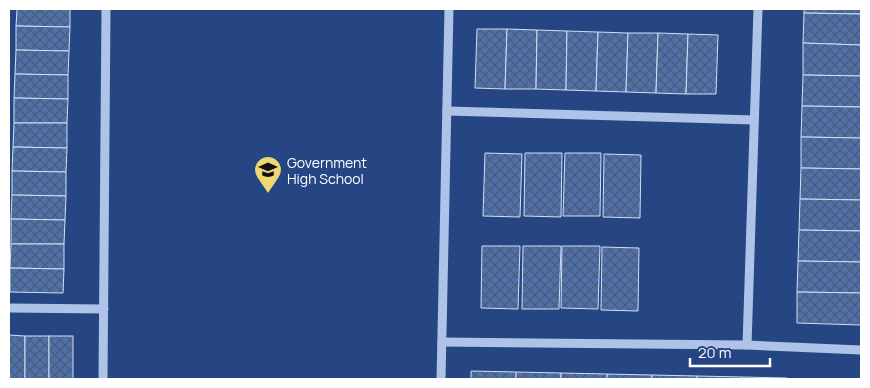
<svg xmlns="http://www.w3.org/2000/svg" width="870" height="388" font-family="Manrope,sans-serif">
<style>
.building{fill:url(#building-cross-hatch);stroke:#d2dff6}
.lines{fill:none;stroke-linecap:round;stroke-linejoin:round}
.minor{stroke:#aec3e7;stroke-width:9}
.labels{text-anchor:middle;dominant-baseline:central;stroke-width:4;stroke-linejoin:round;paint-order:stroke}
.poi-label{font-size:14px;fill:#fff;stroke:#254683;text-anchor:start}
</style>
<defs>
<pattern id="building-cross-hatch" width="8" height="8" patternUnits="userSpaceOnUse" patternTransform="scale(1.25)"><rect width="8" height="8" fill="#4e70ab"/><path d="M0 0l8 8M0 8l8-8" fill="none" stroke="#4d5c77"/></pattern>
</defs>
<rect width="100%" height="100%" fill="#254683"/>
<g class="building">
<polygon points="17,9 70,9 70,27 16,26"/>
<polygon points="804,9 861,9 861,14 804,13"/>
<polygon points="804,13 861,14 861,45 803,43"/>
<polygon points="16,26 70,27 69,51 16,50"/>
<polygon points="477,29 507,29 505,89 475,88"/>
<polygon points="507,29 537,30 536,89 505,89"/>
<polygon points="537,30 567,31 566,90 536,89"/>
<polygon points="567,31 598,32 596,91 566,90"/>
<polygon points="598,32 628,33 626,92 596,91"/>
<polygon points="628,33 658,33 656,93 626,92"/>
<polygon points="658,33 688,34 686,94 656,93"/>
<polygon points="688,34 718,35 716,94 686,94"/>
<polygon points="803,43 861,45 861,76 803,75"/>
<polygon points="16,50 69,51 68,75 15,74"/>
<polygon points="15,74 68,75 68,99 14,98"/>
<polygon points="803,75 861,76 861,107 802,106"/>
<polygon points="14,98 68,99 67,123 14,123"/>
<polygon points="802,106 861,107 861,138 801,137"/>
<polygon points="14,123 67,123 67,148 13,147"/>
<polygon points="801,137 861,138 861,169 801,168"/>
<polygon points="13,147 67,148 66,172 12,171"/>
<polygon points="485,153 522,154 520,217 483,216"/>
<polygon points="525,153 562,153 561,217 524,216"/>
<polygon points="565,153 601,153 600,216 563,216"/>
<polygon points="604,154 641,155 640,218 603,217"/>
<polygon points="801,168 861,169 861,200 800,199"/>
<polygon points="12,171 66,172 66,196 12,195"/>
<polygon points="12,195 66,196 65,220 11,219"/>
<polygon points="800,199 861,200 861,231 799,230"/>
<polygon points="11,219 65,220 64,244 11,244"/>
<polygon points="799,230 861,231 861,262 798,261"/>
<polygon points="11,244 64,244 64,269 10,268"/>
<polygon points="482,246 520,246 518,309 481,308"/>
<polygon points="523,246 561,246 559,309 522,309"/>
<polygon points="562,246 600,246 598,309 561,308"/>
<polygon points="602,247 639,248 638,311 601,310"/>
<polygon points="798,261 861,262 861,293 797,292"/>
<polygon points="10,268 64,269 63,293 10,292"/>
<polygon points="797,292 861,293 861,325 797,323"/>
<polygon points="9,335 25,336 25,379 9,379"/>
<rect x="25" y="336" width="24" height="43"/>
<rect x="49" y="336" width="24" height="43"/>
<polygon points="471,371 516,372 516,379 471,379"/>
<polygon points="516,372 561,373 561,379 516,379"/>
<polygon points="561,373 607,374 607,379 561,379"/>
<polygon points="607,374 652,375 652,379 607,379"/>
<polygon points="652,375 697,376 697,379 652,379"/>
<polygon points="697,376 742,377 742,379 697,379"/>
<polygon points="742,377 787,378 787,379 742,379"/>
</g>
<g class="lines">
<g class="minor">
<polyline points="447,111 754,120"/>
<polyline points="9,308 104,309"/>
<polyline points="442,342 747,345 861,350"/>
<polyline points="747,345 758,9"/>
<polyline points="103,379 106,9"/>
<polyline points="441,379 449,9"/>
</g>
</g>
<defs>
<symbol id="school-pin" viewBox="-11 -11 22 30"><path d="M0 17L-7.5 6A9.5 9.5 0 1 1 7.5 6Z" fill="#f1d773" stroke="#254683"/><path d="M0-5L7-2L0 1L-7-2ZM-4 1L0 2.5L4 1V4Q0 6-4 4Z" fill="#111"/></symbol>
</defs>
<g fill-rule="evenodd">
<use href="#school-pin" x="252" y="154" width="32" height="43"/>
</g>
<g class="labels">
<g class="poi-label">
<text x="287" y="162">Government<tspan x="287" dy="16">High School</tspan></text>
</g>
</g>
<rect width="870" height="388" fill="none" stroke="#ffffff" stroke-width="20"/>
<path d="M690 358v8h80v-8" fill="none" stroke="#ffffff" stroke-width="2.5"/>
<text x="698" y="358" font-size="15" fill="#ffffff" stroke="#254683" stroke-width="4" paint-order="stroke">20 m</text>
</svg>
